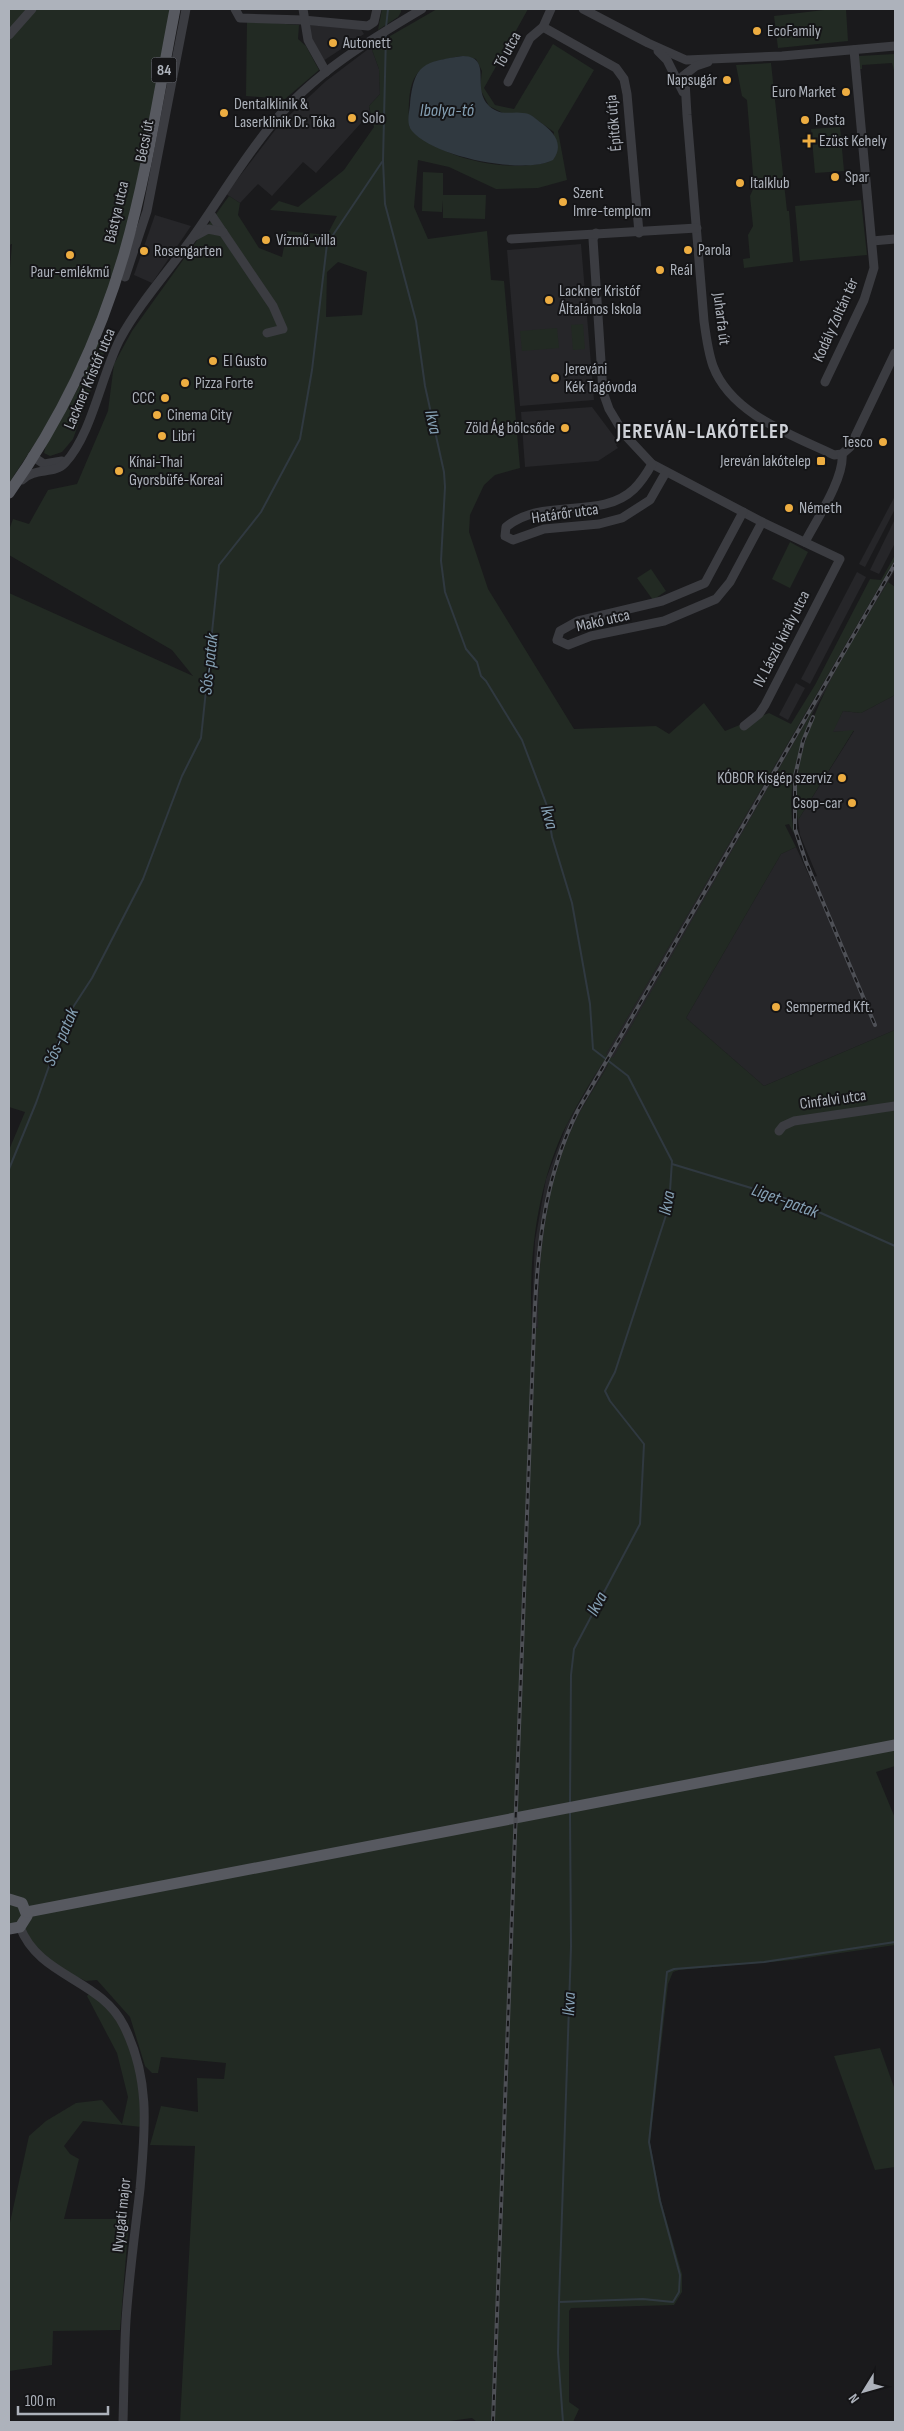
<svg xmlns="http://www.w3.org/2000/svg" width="904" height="2431" font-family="'Sofia Sans Condensed',sans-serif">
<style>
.built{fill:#262629}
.green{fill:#222a23;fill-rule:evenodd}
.water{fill:#303940}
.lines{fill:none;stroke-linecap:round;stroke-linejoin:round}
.stream{stroke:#303940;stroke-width:2}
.minor{stroke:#3b3c41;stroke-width:9}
.major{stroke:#575960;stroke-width:11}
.rail-casing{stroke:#4e5056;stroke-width:4}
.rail{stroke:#151517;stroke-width:2;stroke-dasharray:5.5;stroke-linecap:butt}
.poi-dot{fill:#edad41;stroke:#151517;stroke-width:2}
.labels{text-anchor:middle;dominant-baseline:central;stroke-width:4;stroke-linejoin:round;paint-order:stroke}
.shield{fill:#151517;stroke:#7f838a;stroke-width:1}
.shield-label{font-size:15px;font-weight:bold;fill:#adb2bb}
.poi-label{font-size:16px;fill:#adb2bb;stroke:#151517;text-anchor:start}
.street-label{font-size:16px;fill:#adb2bb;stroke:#151517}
.water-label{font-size:18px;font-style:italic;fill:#85a0b4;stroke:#151517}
.district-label{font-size:21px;font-weight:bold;letter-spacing:1px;fill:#ced1d7;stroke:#151517}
</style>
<rect width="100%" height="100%" fill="#1a1a1c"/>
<g class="built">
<polygon points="310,25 360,28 364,34 323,61 311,41"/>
<polygon points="371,47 379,69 380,94 369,106 370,113 316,173 303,162 272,196 258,184 240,203 226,194 279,125 326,81"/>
<polygon points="155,215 191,226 152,283 134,275"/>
<polygon points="581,244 594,400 520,406 507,250"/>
<polygon points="592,407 619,443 616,445 618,448 598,461 525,467 521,412"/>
<polygon points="895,496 895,509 865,567 859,564"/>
<polygon points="895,519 895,543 879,574 870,570"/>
<polygon points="895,560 895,570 613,1059 605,1055"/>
<polygon points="857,572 866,577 810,684 801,679"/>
<polygon points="796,683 805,688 788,720 779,715"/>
<polygon points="895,695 895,1030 764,1086 686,1018 781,854 796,847 810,878 817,876 800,835 798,820 854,731 832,732 843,711 861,713"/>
<polygon points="603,1061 608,1065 584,1105 558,1168 553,1185 544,1235 538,1328 531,1327 535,1241 546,1179 567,1124"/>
</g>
<g class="green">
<polygon points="9,9 172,9 131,211 120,255 88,345 47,425 9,483 9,279 12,244 9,245"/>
<polygon points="382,9 401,9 401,12 398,17 378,30"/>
<path d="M437,9H528L484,88L495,105L514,109L553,44L594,70L558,131L567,180L538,188L496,189L449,167L418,160L414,207L428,239L487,231L491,280L504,281L520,468L495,475L484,485L470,515L469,532L488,589L574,729L656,726L669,734L704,703L725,731L769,713L791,724L815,685L870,579L881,580L895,555V560L606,1054L613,1058L814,708C797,750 786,789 794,834L789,824L785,825L796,847L781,854L686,1018L764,1086L895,1030V1766L876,1772L895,1818V1945L793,1960L679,1970L673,1972L668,1984L650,2143L661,2201L682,2274V2292L674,2305L571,2308L569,2311V2402L579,2409L573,2422H477L472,2418L442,2422H180L195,2146L150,2145L161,2106L198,2112L197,2078L224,2079L226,2063L161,2057L158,2073H152L145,2066L130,2017L97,1980L86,1981L59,1969L48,1960L30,1940L9,1927V1150L25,1112L9,1107V593L193,676L172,650L9,555V530L13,519L29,524L48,490L77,484L108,411L114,364L132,331L229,196L240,203L238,215L259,248L282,257L287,231L327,235L337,216L270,210L279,201L298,207L344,170L374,127L369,106L380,94L379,69L371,47ZM463,56L476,59L482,71L480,89L489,106L505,114L519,113L530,115L554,132L549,162C506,173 438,159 409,126C408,76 412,63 463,56ZM338,262L367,272L362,315L326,317L327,272ZM603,1062L608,1065C598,1083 586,1100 577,1118C545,1182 538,1258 538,1328H532C528,1263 536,1191 563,1132C575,1108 589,1084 603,1062Z"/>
<polygon points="832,9 846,9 848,41 778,48 774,16"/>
<polygon points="247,21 299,25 298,39 306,46 319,70 285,99 246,96"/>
<polygon points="895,54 895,74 892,63 862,65 862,69 858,69 859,56"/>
<polygon points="771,63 787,211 789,211 793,262 744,268 743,259 750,258 748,235 753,226 750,196 754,187 747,100 742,96 736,65"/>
<polygon points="840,127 844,171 815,173 811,129"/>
<polygon points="423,172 443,173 443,195 486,195 485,219 443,218 443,200 442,212 422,211"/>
<polygon points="861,200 867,255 800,261 795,206"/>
<polygon points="583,324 585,349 573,350 571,325"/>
<polygon points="557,328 559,348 522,351 520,331"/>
<polygon points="98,338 108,342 73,439 62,452 50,456 44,453 46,445 82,381"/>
<polygon points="790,542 808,552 790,588 772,579"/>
<polygon points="651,569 666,591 653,600 637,578"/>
<path d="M888,582L895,587V695L861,713L843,711L833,732L854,730L798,820C785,738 848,650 888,582Z"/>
<path d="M91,1992C134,2027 139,2075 142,2127L83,2121L64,2146L70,2154L79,2159L64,2219H129L120,2330L53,2331L52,2365L9,2371V2227L29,2136L46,2121L76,2103L102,2100L122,2124L128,2097L117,2053L87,1996Z"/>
<polygon points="880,2048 895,2090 895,2167 875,2170 834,2056"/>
</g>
<path class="water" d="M463,56C497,57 465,96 497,111C506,115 514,111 523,113C530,113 535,118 540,122C553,131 565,144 553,160C523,175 434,157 412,131C406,124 409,114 410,105C414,63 424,62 463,56Z"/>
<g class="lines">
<g class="stream">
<polyline points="386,27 388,9"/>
<polyline points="386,34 383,161 385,204 416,321 425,386 444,472 445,487 441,561 445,592 466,649 477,662 481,676 486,681 522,740 547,806 552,837 572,903 590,1004 593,1049 628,1076 672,1161 669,1206 615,1372 605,1391 610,1401 644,1444 640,1524 574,1649 571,1675 570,1803"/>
<polyline points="672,1164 794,1201 895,1246"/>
<polyline points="9,1169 36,1103 66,1018 92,978 143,879 182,776 201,738 219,565 261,512 300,439 312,370 327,244 382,162"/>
<polyline points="559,2302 643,2299 673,2302 679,2292 680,2275 660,2201 649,2142 667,1972 674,1969 764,1962 895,1942"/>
<polyline points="563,2422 558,2353 559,2302 571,1947 570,1813"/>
</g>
<g class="minor">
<polyline points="235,9 240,18 303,20 368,26 374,22 377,9"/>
<polyline points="303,9 308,40 326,72"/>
<polyline points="583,9 648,43 686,60 782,56 895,46"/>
<polyline points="543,27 616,68 624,79 627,94 639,233"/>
<polyline points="9,35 32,9"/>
<polyline points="658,51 667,60 683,92"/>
<path d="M687,73L685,81L687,115L704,321C706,336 708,352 713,366C731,414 792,435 834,455L842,454L850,447L895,353"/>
<polyline points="683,76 696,66 708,62"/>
<polyline points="508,82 530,38 543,27 551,9"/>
<polyline points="210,213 273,306 283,329 267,333"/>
<polyline points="596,233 593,239 603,392 609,409 624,434 652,464 762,522 840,559 765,705 759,714 744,726"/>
<polyline points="195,236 208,229 223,232"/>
<polyline points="511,239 697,228"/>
<polyline points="872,241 895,239"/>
<polyline points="125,277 147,211 186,9"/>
<polyline points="825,382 864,300 874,268 854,50"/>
<polyline points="32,456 44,464 62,461"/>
<path d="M652,464C647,473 641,482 634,489C601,521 543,496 506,527L505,536L513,540L544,529L599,524L622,518L650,500L666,472"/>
<path d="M22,480C35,467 54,475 65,463C92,434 101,376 120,339C139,304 167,273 190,241C218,202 242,160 273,123C313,74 368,41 422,9"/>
<polyline points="743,512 705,583 662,601 578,621 560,631 557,640 568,645 591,636 664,621 716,599 730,582 762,522"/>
<path d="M805,542C816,521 845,477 842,454"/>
<polyline points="779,1131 783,1126 794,1121 895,1106"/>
<path d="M20,1927C39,1977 101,1979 124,2026C151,2080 145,2131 140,2189C135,2232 129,2276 126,2320C124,2354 124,2388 123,2422"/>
</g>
<g class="major">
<path d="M9,493C60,421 99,340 124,254C147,174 159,91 175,9"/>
<polyline points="9,1899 22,1903 27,1916 20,1927 9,1929"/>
<polyline points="27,1912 895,1745"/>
</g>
<defs>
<g id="rail">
<polyline points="813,717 803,741 795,776 795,829 806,862 875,1025"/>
<path d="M493,2422L534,1328C537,1252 543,1180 578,1110L895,564"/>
</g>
</defs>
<use href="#rail" class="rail-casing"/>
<use href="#rail" class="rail"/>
</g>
<g class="poi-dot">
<circle cx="757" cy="31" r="5"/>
<circle cx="333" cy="43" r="5"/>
<circle cx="727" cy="80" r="5"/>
<circle cx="846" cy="92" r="5"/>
<circle cx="224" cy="113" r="5"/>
<circle cx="352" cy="118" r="5"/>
<circle cx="805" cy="120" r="5"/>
<path d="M806.5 133.5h5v5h5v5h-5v5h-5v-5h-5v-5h5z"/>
<circle cx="835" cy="177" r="5"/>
<circle cx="740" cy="183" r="5"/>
<circle cx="563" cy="202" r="5"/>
<circle cx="266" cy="240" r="5"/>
<circle cx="688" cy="250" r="5"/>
<circle cx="144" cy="251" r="5"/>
<circle cx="70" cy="255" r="5"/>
<circle cx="660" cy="270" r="5"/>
<circle cx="549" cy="300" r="5"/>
<circle cx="213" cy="361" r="5"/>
<circle cx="555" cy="378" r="5"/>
<circle cx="185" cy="383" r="5"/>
<circle cx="165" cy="398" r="5"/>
<circle cx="157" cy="415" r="5"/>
<circle cx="565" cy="428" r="5"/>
<circle cx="162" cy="436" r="5"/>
<circle cx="883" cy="442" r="5"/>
<rect x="816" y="456" width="10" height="10" rx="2.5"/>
<circle cx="119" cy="471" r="5"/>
<circle cx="789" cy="508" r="5"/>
<circle cx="842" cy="778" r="5"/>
<circle cx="852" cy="803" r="5"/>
<circle cx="776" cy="1007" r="5"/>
</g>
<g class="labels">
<rect class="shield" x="151.5" y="57.5" width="25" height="25" rx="4"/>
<g class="shield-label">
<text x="164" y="70">84</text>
</g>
<g class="poi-label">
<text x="767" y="31">EcoFamily</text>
<text x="343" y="43">Autonett</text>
<text x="717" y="80" text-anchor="end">Napsugár</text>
<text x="836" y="92" text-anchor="end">Euro Market</text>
<text x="234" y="104">Dentalklinik &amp;<tspan x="234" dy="18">Laserklinik Dr. Tóka</tspan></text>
<text x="362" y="118">Solo</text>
<text x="815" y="120">Posta</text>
<text x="819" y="141">Ezüst Kehely</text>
<text x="845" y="177">Spar</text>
<text x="750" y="183">Italklub</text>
<text x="573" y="193">Szent<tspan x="573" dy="18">Imre-templom</tspan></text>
<text x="276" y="240">Vízmű-villa</text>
<text x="698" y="250">Parola</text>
<text x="154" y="251">Rosengarten</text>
<text x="670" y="270">Reál</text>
<text x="70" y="272" text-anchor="middle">Paur-emlékmű</text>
<text x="559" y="291">Lackner Kristóf<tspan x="559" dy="18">Általános Iskola</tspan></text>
<text x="223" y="361">El Gusto</text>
<text x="565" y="369">Jereváni<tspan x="565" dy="18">Kék Tagóvoda</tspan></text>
<text x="195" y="383">Pizza Forte</text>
<text x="155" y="398" text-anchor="end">CCC</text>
<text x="167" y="415">Cinema City</text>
<text x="555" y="428" text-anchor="end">Zöld Ág bölcsőde</text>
<text x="172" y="436">Libri</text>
<text x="873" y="442" text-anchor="end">Tesco</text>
<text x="811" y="461" text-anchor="end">Jereván lakótelep</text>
<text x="129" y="462">Kínai-Thai<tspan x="129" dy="18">Gyorsbüfé-Koreai</tspan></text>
<text x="799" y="508">Németh</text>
<text x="832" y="778" text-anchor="end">KÓBOR Kisgép szerviz</text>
<text x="842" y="803" text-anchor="end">Csop-car</text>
<text x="786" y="1007">Sempermed Kft.</text>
</g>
<g class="street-label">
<text transform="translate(508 50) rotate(-61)">Tó utca</text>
<text transform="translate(614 123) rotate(-95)">Építők útja</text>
<text transform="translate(145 141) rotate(-79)">Bécsi út</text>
<text transform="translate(117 212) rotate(-77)">Bástya utca</text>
<text transform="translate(721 319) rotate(83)">Juharfa út</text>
<text transform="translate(836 320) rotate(-66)">Kodály Zoltán tér</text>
<text transform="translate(90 379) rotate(-67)">Lackner Kristóf utca</text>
<text transform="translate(565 514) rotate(-8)">Határőr utca</text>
<text transform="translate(603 621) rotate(-13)">Makó utca</text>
<text transform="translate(782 639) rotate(-63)">IV. László király utca</text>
<text transform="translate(833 1100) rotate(-8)">Cinfalvi utca</text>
<text transform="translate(122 2215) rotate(-84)">Nyugati major</text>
</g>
<g class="water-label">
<text x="447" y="110">Ibolya-tó</text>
<text transform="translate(433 422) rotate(77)">Ikva</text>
<text transform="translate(209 664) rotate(-84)">Sós-patak</text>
<text transform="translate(549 817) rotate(74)">Ikva</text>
<text transform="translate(61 1037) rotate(-66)">Sós-patak</text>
<text transform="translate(785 1201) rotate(20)">Liget-patak</text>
<text transform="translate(667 1203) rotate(-79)">Ikva</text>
<text transform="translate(597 1604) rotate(-62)">Ikva</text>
<text transform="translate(569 2004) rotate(-88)">Ikva</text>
</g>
<g class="district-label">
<text x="703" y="431">JEREVÁN-LAKÓTELEP</text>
</g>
</g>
<rect width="904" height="2431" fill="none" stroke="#adb2bb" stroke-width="20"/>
<g transform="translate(864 2391) rotate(233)" stroke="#151517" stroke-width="4" paint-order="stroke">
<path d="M0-4L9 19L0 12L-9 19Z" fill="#adb2bb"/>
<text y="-8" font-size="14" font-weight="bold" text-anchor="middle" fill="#adb2bb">N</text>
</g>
<path d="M18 2406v8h90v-8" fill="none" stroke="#adb2bb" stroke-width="2.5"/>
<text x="25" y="2406" font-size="15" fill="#adb2bb" stroke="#151517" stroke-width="4" paint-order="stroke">100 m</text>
</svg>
